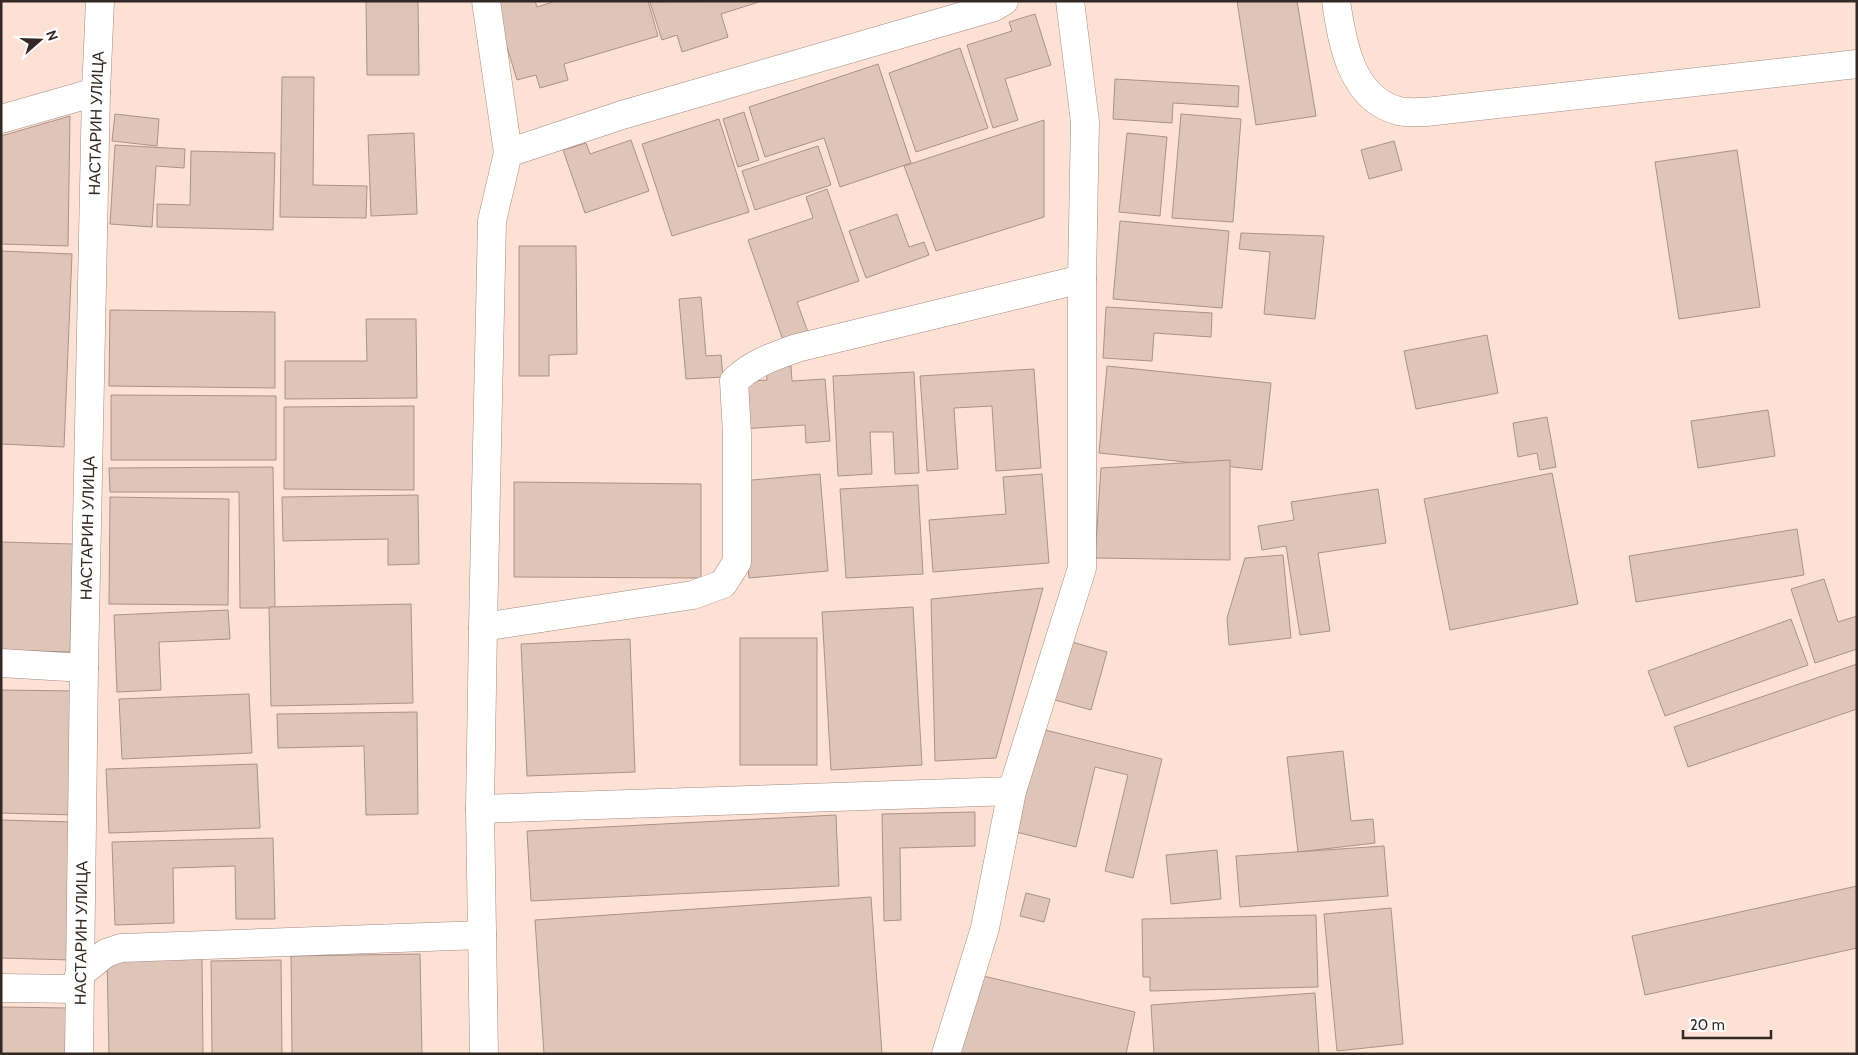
<svg xmlns="http://www.w3.org/2000/svg" width="1858" height="1055" font-family="Cabin,sans-serif">
<style>
.building{fill:#dfc4b8;stroke:#ab9286}
.lines{fill:none;stroke-linecap:round;stroke-linejoin:round}
.minor-casing{stroke:#a38a7f;stroke-width:29}
.minor{stroke:#fff;stroke-width:28}
.labels{text-anchor:middle;dominant-baseline:central;stroke-width:4;stroke-linejoin:round;paint-order:stroke}
.street-label{font-size:16px;fill:#332924;stroke:#fff}
</style>
<rect width="100%" height="100%" fill="#fde1d4"/>
<g class="building">
<polygon points="366,1 418,1 419,75 367,75"/>
<polygon points="493,1 535,1 537,7 556,1 648,1 658,36 564,64 568,80 540,88 536,75 517,80"/>
<polygon points="762,1 721,14 728,37 682,52 677,35 662,40 650,2"/>
<polygon points="1237,1 1297,1 1316,116 1256,125"/>
<polygon points="1035,14 1051,65 1005,79 1018,120 993,128 967,45 1012,31 1009,22"/>
<polygon points="960,48 988,128 916,152 889,73"/>
<polygon points="878,64 911,163 840,187 824,138 765,157 749,107"/>
<polygon points="282,77 314,77 313,185 367,186 366,218 280,217"/>
<polygon points="1115,79 1239,86 1238,107 1173,103 1172,123 1113,119"/>
<polygon points="744,112 759,160 738,167 723,119"/>
<polygon points="115,114 159,119 157,146 112,141"/>
<polygon points="1181,114 1241,119 1233,222 1172,218"/>
<polygon points="70,116 68,246 1,244 1,136"/>
<polygon points="719,119 749,212 672,236 642,144"/>
<polygon points="1044,120 1044,217 936,251 904,166"/>
<polygon points="414,133 417,214 371,216 368,135"/>
<polygon points="1127,133 1167,137 1160,216 1119,212"/>
<polygon points="631,140 649,191 585,213 563,150 586,143 590,154"/>
<polygon points="1394,141 1402,170 1369,179 1361,150"/>
<polygon points="115,145 185,149 184,168 156,166 152,227 110,224"/>
<polygon points="818,146 831,185 755,210 742,171"/>
<polygon points="1737,150 1760,307 1679,319 1655,162"/>
<polygon points="191,151 275,153 273,230 157,227 157,204 190,205"/>
<polygon points="827,189 859,281 797,302 809,335 784,343 748,240 813,218 806,197"/>
<polygon points="897,214 909,247 924,242 929,255 866,278 849,231"/>
<polygon points="1120,221 1229,231 1222,308 1113,299"/>
<polygon points="1241,233 1324,236 1315,319 1264,314 1270,252 1239,249"/>
<polygon points="519,246 576,246 577,354 549,355 549,376 519,376"/>
<polygon points="1,251 72,254 64,447 1,444"/>
<polygon points="701,297 706,356 721,355 723,377 686,379 679,299"/>
<polygon points="1106,307 1212,313 1211,337 1154,333 1152,361 1103,358"/>
<polygon points="110,310 275,312 275,388 109,386"/>
<polygon points="366,319 416,319 417,398 285,399 285,361 367,361"/>
<polygon points="1487,335 1498,393 1416,409 1404,351"/>
<polygon points="791,366 792,381 825,379 830,441 806,443 805,425 740,429 737,382 767,380 766,368"/>
<polygon points="1107,366 1271,383 1262,470 1099,453"/>
<polygon points="1034,369 1041,468 996,471 992,406 954,408 958,469 927,471 920,376"/>
<polygon points="914,372 919,473 895,474 893,432 870,432 872,474 838,476 833,376"/>
<polygon points="111,395 276,396 276,460 111,460"/>
<polygon points="414,406 414,490 284,489 284,407"/>
<polygon points="1768,410 1775,456 1698,468 1691,421"/>
<polygon points="1547,417 1556,467 1540,470 1537,453 1518,457 1513,423"/>
<polygon points="1230,460 1230,560 1095,558 1101,468"/>
<polygon points="273,467 275,608 240,608 239,492 110,492 109,468"/>
<polygon points="1552,473 1578,604 1450,630 1424,499"/>
<polygon points="820,474 828,571 749,578 741,481"/>
<polygon points="1042,474 1049,563 933,572 929,520 1006,514 1003,477"/>
<polygon points="514,482 701,484 701,578 514,577"/>
<polygon points="918,485 923,574 846,578 840,489"/>
<polygon points="1378,489 1386,543 1318,553 1330,631 1300,635 1286,546 1262,550 1258,526 1294,520 1291,502"/>
<polygon points="418,495 419,564 388,565 388,539 283,541 282,497"/>
<polygon points="110,497 229,499 228,605 109,604"/>
<polygon points="1797,529 1804,575 1636,602 1629,556"/>
<polygon points="1,542 73,544 70,652 1,650"/>
<polygon points="1283,555 1291,638 1229,645 1227,618 1245,558"/>
<polygon points="1824,579 1838,622 1857,616 1857,649 1815,663 1791,589"/>
<polygon points="1043,588 996,758 935,761 931,599"/>
<polygon points="411,604 413,703 271,706 269,607"/>
<polygon points="913,607 922,765 831,770 822,612"/>
<polygon points="228,610 230,639 159,642 161,690 117,692 114,615"/>
<polygon points="1791,619 1808,665 1665,716 1648,671"/>
<rect x="740" y="638" width="77" height="127"/>
<polygon points="630,639 635,772 527,776 521,644"/>
<polygon points="1065,640 1107,652 1091,710 1048,698"/>
<polygon points="1857,664 1857,709 1688,767 1674,727"/>
<polygon points="1,690 76,691 74,815 1,813"/>
<polygon points="249,694 252,753 122,759 119,699"/>
<polygon points="417,712 418,814 366,815 364,746 278,748 277,714"/>
<polygon points="1041,729 1162,759 1133,878 1105,871 1128,775 1095,767 1076,847 1016,832"/>
<polygon points="1343,751 1351,821 1373,819 1375,843 1298,852 1287,757"/>
<polygon points="257,764 260,828 109,833 106,769"/>
<polygon points="975,812 975,846 900,848 901,920 884,921 882,814"/>
<polygon points="836,815 839,886 531,901 527,831"/>
<polygon points="1,820 73,822 70,960 1,958"/>
<polygon points="273,838 275,919 236,919 235,866 173,868 174,923 115,925 112,842"/>
<polygon points="1384,846 1388,896 1240,907 1236,856"/>
<polygon points="1217,850 1221,899 1171,904 1166,855"/>
<polygon points="1857,886 1857,948 1645,995 1632,936"/>
<polygon points="1026,893 1050,899 1044,922 1020,916"/>
<polygon points="871,897 882,1054 544,1054 535,920"/>
<polygon points="1391,908 1403,1044 1337,1051 1324,914"/>
<polygon points="1316,915 1318,987 1150,991 1150,977 1143,977 1142,919"/>
<polygon points="420,954 422,1054 292,1054 291,956"/>
<polygon points="202,958 203,1054 109,1054 107,959"/>
<polygon points="281,960 282,1054 212,1054 211,961"/>
<polygon points="975,974 1135,1012 1126,1054 957,1054"/>
<polygon points="1315,993 1319,1054 1154,1054 1151,1005"/>
<polygon points="1,1007 67,1008 66,1054 1,1054"/>
</g>
<g class="lines">
<defs>
<g id="minor">
<polyline points="486,1 508,153"/>
<path d="M1336,1C1342,42 1351,99 1399,111C1408,113 1418,112 1426,112L1857,64"/>
<polyline points="1,119 96,92"/>
<path d="M483,627L693,595L723,584L737,562V434L734,381C753,363 772,357 797,348L1082,279"/>
<polyline points="1,663 84,668"/>
<polyline points="480,809 1012,791"/>
<polyline points="79,975 106,953 121,948 482,935"/>
<polyline points="1,988 79,989"/>
<path id="s1" d="M79,1054L84,668L96,92L100,1"/>
<polyline points="484,1054 480,809 483,627 492,221 508,153 622,115 994,7 1004,1"/>
<polyline points="946,1054 985,928 1012,791 1082,568 1082,279 1085,122 1070,1"/>
</g>
</defs>
<use href="#minor" class="minor-casing"/>
<use href="#minor" class="minor"/>
</g>
<g class="labels">
<g class="street-label">
<text stroke="none"><textPath href="#s1" startOffset="931">НАСТАРИН УЛИЦА</textPath></text>
<text stroke="none"><textPath href="#s1" startOffset="526">НАСТАРИН УЛИЦА</textPath></text>
<text stroke="none"><textPath href="#s1" startOffset="121">НАСТАРИН УЛИЦА</textPath></text>
</g>
</g>
<rect width="1858" height="1055" fill="none" stroke="#332924" stroke-width="5"/>
<g transform="translate(40 40) rotate(70)" stroke="#ffffff" stroke-width="4" paint-order="stroke">
<path d="M0-4L9 19L0 12L-9 19Z" fill="#332924"/>
<text y="-8" font-size="14" font-weight="bold" text-anchor="middle" fill="#332924">N</text>
</g>
<path d="M1683 1030v8h88v-8" fill="none" stroke="#332924" stroke-width="2.5"/>
<text x="1690" y="1030" font-size="15" fill="#332924" stroke="#ffffff" stroke-width="4" paint-order="stroke">20 m</text>
</svg>
